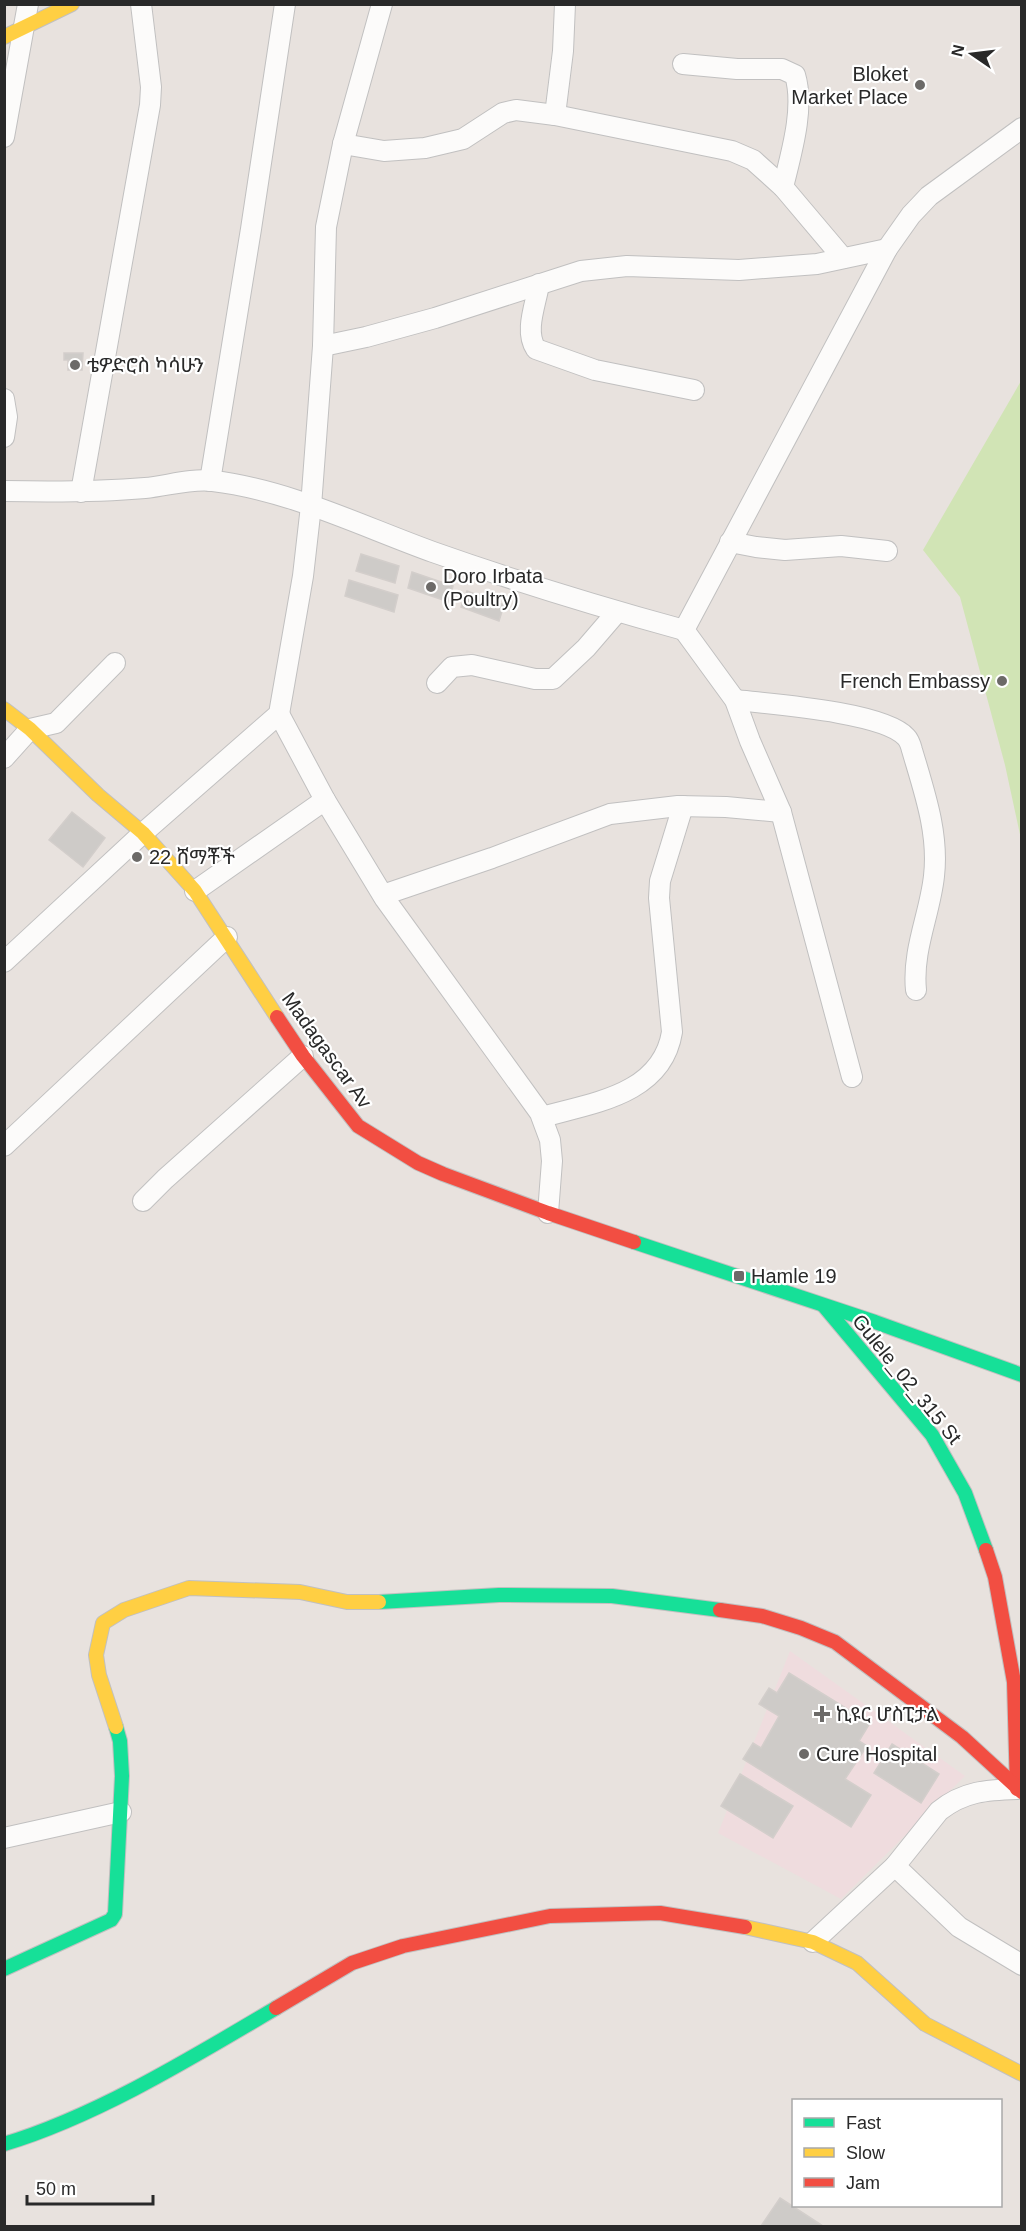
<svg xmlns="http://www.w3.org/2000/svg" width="1026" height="2231" font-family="Helvetica,'Noto Sans Ethiopic',sans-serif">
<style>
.medical{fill:#efdcde}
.green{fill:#d1e4b5}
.building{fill:#cecbc8;stroke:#d3cecb;stroke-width:1.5}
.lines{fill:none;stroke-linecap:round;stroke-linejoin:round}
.street-casing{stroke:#c1c0c0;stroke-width:22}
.fast-casing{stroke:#c1c0c0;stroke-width:16}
.slow-casing{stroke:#c1c0c0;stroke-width:16}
.jam-casing{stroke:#c1c0c0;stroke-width:16}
.street{stroke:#fcfbfa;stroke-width:20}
.fast{stroke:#16e098;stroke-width:14}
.slow{stroke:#ffcf43;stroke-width:14}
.jam{stroke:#f24e42;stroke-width:14}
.poi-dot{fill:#6c6a68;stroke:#fff;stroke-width:2}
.labels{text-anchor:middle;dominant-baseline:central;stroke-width:4.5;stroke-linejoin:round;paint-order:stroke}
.poi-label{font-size:20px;fill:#292929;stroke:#fff;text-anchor:start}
.street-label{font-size:20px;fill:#292929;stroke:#fff}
</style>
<rect width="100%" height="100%" fill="#e8e2de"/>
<polygon class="medical" points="790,1651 965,1776 841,1899 718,1833"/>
<polygon class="green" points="1021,381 1021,839 1005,765 960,597 923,550"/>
<g class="building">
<polygon points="64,353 83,353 82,370 68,370 68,360 64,360"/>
<polygon points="361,554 399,566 395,583 356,571"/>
<polygon points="412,572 453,586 449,602 408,588"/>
<polygon points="349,580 398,595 394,612 345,596"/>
<polygon points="467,591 504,605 499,621 461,607"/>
<polygon points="72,812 105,838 83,867 49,840"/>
<polygon points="789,1673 870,1723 859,1741 867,1746 845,1779 871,1795 851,1827 743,1759 753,1743 761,1748 779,1716 759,1704 769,1688 777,1693"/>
<polygon points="892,1744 939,1774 921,1803 874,1773"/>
<polygon points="740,1774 793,1806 773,1838 721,1806"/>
<polygon points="780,2198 823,2226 761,2226"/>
</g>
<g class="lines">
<defs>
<g id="street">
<path d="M683,64L737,69H782L795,75C805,108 791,154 783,187"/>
<polyline points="555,115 563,51 565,4"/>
<polyline points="4,137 28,4"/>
<polyline points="343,144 384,151 425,148 463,139 503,113 516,110 555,115 732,151 753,160 783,187 843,258"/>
<path d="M539,284C536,304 524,331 536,349L595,370L694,390"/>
<polyline points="323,346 366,337 435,318 581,271 627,266 739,270 817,264 887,249"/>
<polyline points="4,399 7,417 4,437"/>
<polyline points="210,481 251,229 285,4"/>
<path d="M4,491C52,492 98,492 145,488C167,486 191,478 213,481C289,490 361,526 433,552C515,581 600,607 684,630"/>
<polyline points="81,492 150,105 151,87 141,4"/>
<polyline points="730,542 756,547 785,550 841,546 887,551"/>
<polyline points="437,683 452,667 472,665 535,679 553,679 586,648 617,612"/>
<path d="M735,700C771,704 884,712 906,737C909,740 911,746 912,750C924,791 939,833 934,876C930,914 912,950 916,990"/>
<polyline points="279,714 325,800 385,899 540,1113 550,1140 552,1161 548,1213"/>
<polyline points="4,758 30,729 56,723 115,663"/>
<polyline points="195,891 325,800"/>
<polyline points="383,895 492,858 610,814 678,806 726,807 781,812"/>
<polyline points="4,962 143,833 279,714 303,576 311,506 323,346 326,227 343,144 382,4"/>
<polyline points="852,1077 781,812 750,741 735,700 684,630 887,249 911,215 929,196 1022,128"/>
<path d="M542,1117C592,1103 662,1095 672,1032L659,898L660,881L683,806"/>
<polyline points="4,1146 227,937"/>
<polyline points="143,1201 165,1179 303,1056"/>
<polyline points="4,1838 121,1812"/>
<polyline points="895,1866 959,1927 1022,1965"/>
<path d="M813,1942L895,1866L939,1811C964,1791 987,1790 1017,1789"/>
</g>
<g id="fast">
<polyline points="634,1242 875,1322 1022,1375"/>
<polyline points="824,1306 932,1435 965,1493 986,1550"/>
<polyline points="379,1602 499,1595 612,1596 720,1610"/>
<polyline points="4,1969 111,1920 115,1914 122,1776 120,1741 116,1727"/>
<path d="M4,2144C97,2116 193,2057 276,2008"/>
</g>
<g id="slow">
<polyline points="4,37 72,4"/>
<polyline points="4,709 30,729 98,795 143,833 195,891 277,1017"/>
<polyline points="116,1727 99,1675 96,1655 103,1623 124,1610 189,1588 300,1592 347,1602 379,1602"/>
<polyline points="745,1927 813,1942 857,1963 925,2024 1022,2074"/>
</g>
<g id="jam">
<polyline points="277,1017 303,1056 358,1126 418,1163 443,1174 548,1213 634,1242"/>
<polyline points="986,1550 995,1577 1014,1682 1017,1789"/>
<polyline points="720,1610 762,1616 801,1628 835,1642 962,1737 1022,1792"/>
<polyline points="276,2008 352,1963 403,1946 550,1916 660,1913 745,1927"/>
</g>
</defs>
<use href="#street" class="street-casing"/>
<use href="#fast" class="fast-casing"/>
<use href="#slow" class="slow-casing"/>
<use href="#jam" class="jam-casing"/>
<use href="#street" class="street"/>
<use href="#fast" class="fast"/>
<use href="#slow" class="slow"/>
<use href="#jam" class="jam"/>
</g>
<g class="poi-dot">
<circle cx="920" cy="85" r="6"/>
<circle cx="75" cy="365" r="6"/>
<circle cx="431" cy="587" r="6"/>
<circle cx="1002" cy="681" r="6"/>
<circle cx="137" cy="857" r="6"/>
<rect x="733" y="1270" width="12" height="12" rx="3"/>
<path d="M819 1705h6v6h6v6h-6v6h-6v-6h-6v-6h6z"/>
<circle cx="804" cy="1754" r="6"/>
</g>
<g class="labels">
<g class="poi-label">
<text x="908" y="74" text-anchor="end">Bloket<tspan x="908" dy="23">Market Place</tspan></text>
<text x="87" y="365">ቴዎድሮስ ካሳሁን</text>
<text x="443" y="576">Doro Irbata<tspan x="443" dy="23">(Poultry)</tspan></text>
<text x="990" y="681" text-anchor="end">French Embassy</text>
<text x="149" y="857">22 ሸማቾች</text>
<text x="751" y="1276">Hamle 19</text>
<text x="836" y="1714">ኪዩር ሆስፒታል</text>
<text x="816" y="1754">Cure Hospital</text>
</g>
<g class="street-label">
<text transform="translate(327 1050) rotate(54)">Madagascar Av</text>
<text transform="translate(907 1379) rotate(51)">Gulele_02_315 St</text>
</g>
</g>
<rect width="1026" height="2231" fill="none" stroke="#292929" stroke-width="12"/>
<rect x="792" y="2099" width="210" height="108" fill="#ffffff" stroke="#a9a9a9" stroke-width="1.5"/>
<rect x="804" y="2118" width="30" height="9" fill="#16e098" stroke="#a9a9a9" stroke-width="1.5"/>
<text x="846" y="2129" font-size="18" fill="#292929">Fast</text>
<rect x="804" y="2148" width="30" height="9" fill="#ffcf43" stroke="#a9a9a9" stroke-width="1.5"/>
<text x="846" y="2159" font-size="18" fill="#292929">Slow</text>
<rect x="804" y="2178" width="30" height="9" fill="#f24e42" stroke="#a9a9a9" stroke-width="1.5"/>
<text x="846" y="2189" font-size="18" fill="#292929">Jam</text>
<g transform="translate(972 54) rotate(284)" stroke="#ffffff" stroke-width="4.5" paint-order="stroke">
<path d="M0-4.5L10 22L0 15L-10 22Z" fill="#292929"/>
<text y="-9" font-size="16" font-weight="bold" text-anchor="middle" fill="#292929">N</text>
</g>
<path d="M27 2195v9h126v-9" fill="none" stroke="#292929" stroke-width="3"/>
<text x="36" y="2195" font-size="18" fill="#292929" stroke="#ffffff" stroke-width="4.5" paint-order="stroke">50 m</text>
</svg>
